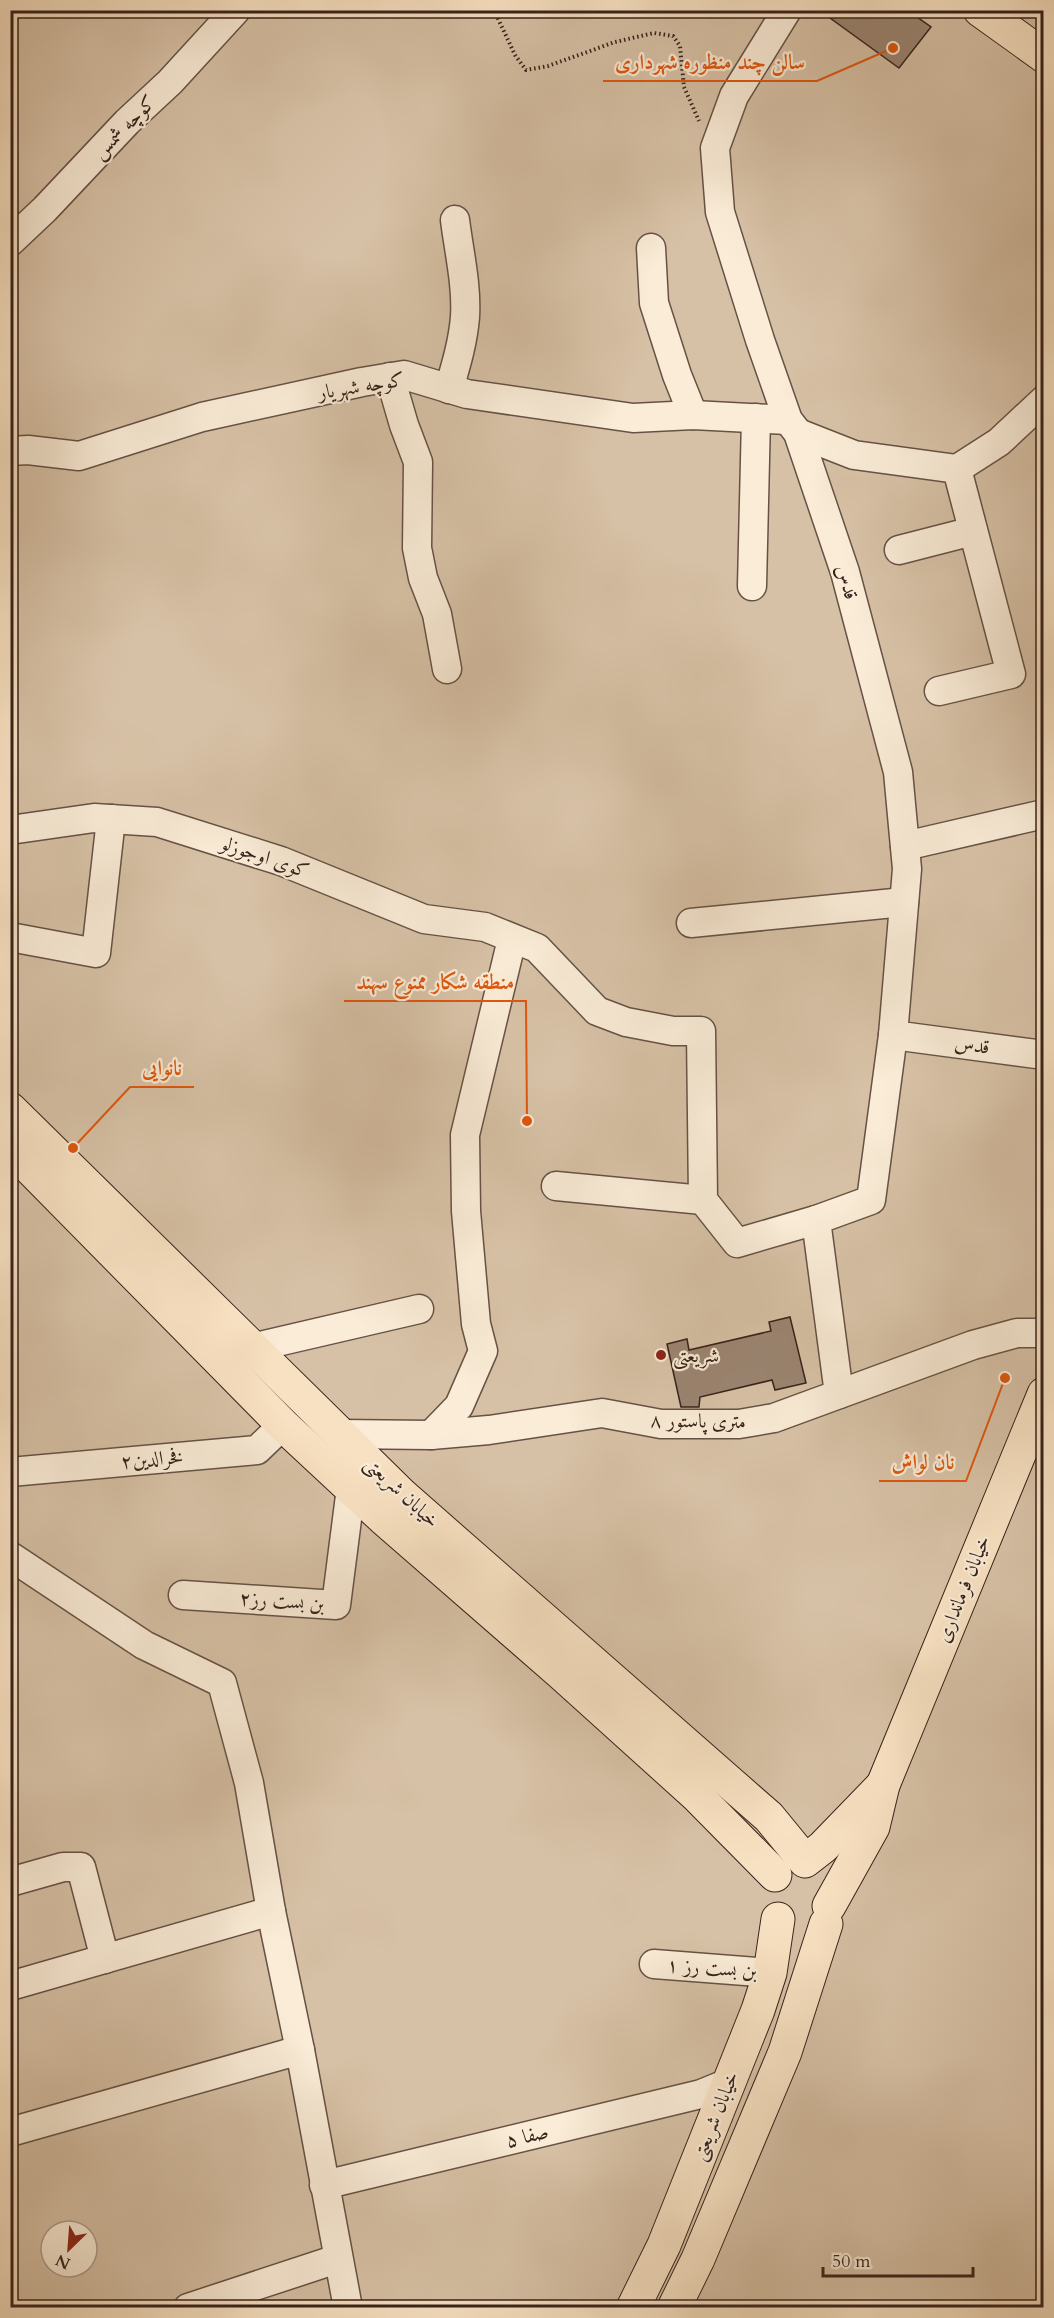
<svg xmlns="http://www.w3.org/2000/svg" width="1054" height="2318" font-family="Cardo,Amiri,serif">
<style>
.green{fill:#d7c1a6;stroke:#867260;stroke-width:1.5;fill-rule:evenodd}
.building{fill:#9b8572;stroke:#36221b;stroke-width:1.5}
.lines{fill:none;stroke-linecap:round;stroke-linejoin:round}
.minor-casing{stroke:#665245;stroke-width:31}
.major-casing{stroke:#36221b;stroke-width:35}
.path{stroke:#36221b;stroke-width:4;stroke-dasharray:1.5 3;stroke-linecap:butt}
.minor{stroke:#faecd7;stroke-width:28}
.major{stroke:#f8e1c2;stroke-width:33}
.poi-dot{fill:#8f2418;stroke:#faecd7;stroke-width:2}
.labels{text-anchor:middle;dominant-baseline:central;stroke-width:4.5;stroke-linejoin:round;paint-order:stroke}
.street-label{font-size:20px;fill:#36221b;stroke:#faecd7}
.poi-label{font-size:20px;fill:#36221b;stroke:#faecd7;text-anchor:start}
.leader{fill:none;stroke:#df560d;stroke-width:2}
.callout-dot{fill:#df560d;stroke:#faecd7;stroke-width:2}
.callout-label{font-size:21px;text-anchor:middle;font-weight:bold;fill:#df560d;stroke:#faecd7;stroke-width:4.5;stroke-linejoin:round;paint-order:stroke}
</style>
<rect width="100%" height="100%" fill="#f8e1c2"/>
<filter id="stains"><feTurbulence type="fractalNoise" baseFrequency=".00333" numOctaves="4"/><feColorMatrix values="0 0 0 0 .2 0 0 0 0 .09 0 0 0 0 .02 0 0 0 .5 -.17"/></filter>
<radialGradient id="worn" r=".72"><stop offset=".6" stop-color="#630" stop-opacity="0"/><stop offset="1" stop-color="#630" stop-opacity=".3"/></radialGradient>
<path class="green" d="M11,11H1043V2307L11,2308ZM51,2231H87V2267H51Z"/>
<g class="building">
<polygon points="819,10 907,10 931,27 899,68"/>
<polygon points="790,1317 806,1383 775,1390 772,1380 700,1397 699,1407 681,1407 667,1344 687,1339 689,1350 771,1331 769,1322"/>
</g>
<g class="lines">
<defs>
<g id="minor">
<polyline points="787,10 734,96 715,148 720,212 760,340 788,420 798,433 845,572 898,772 907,869 893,1035 1044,1055"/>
<polyline points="10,242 45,209 127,122 170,82 236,10"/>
<polyline points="651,248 654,303 677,375 693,415"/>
<polyline points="390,377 404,425 418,462 417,548 423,578 437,614 447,669"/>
<path d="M449,389C456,365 463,342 465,317C467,285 459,252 455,220"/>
<polyline points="798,433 854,455 957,469"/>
<polyline points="10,451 28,450 79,456 202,417 362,382 404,375 467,394 633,418 693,415 788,420"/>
<polyline points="957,469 999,442 1044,400"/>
<polyline points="899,550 973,531"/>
<polyline points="752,586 756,418"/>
<polyline points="939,691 1011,674 957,469"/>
<polyline points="10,830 94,818 157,822 281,861 424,919 485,927 537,948 597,1011 626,1022 673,1031 701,1031 703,1200 737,1243 816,1220"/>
<polyline points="905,846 1044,814"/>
<polyline points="691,923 904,902"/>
<polyline points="10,937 96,953 111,819"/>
<polyline points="556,1186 703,1200"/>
<polyline points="251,1348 419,1309"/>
<polyline points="839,1394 816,1220 871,1200 893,1035"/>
<polyline points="339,1434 431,1435 489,1430 602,1413 661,1424 739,1424 774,1418 973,1345 1017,1333 1044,1333"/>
<polyline points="431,1435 459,1406 483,1351 476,1324 466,1211 465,1135 512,939"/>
<polyline points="10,1472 257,1450 283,1425"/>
<polyline points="10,1556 144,1645 222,1683 249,1783 271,1911 300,2050 348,2308"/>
<polyline points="183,1595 336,1605 351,1488"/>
<polyline points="10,1882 63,1867 81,1867 105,1959"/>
<polyline points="654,1964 770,1973"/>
<polyline points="10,1986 271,1911"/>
<polyline points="10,2132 300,2050"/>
<polyline points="324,2185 701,2094 728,2083"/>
<polyline points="188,2308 337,2259"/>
</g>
<g id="major">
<polyline points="980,10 1044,56"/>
<polyline points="10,1109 402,1495 769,1817 805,1861 823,1847 883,1785"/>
<polyline points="10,1148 283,1425 383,1518 562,1674 696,1795 775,1875"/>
<polyline points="829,1906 873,1827 883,1785 1044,1394"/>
<polyline points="633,2308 664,2245 758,2010 770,1973 778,1919"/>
<polyline points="674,2308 698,2259 785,2052 826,1924"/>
</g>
</defs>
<use href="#minor" class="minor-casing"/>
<use href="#major" class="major-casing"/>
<polyline class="path" points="494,10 515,55 526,70 548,66 615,42 654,33 673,36 680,46 684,87 699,121"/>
<use href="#minor" class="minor"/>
<use href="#major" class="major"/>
</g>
<circle class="poi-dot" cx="661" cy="1355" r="6"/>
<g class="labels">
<g class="street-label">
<text transform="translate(124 127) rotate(-45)">کوچه شمس</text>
<text transform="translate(361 386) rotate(-9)">کوچه شهریار</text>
<text transform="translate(847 582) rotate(74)">قدس</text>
<text transform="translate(265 857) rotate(19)">کوی اوجوزلو</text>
<text transform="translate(972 1045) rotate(8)">قدس</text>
<text transform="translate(698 1421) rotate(1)">۸ متری پاستور</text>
<text transform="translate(152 1459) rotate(-5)">فخرالدین۲</text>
<text transform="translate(402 1492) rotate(43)">خیابان شریعتی</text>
<text transform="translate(963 1589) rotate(-68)">خیابان فرمانداری</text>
<text transform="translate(282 1601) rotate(4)">بن بست رز۲</text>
<text transform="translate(712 1968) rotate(4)">بن بست رز ۱</text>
<text transform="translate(715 2116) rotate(-68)">خیابان شریعتی</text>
<text transform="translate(527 2136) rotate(-14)">صفا ۵</text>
</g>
<g class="poi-label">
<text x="673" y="1355">شریعتی</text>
</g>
</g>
<path class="leader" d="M893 48L817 81H603M527 1121L526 1001H344M73 1148L130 1087H194M1005 1378L966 1481H879"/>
<g class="callout-dot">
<circle cx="893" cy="48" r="6"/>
<circle cx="527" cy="1121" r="6"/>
<circle cx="73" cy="1148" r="6"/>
<circle cx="1005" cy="1378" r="6"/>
</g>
<g class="callout-label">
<text x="710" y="69">سالن چند منظوره شهرداری</text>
<text x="435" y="989">منطقه شکار ممنوع سهند</text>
<text x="162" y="1075">نانوایی</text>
<text x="923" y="1469">نان لواش</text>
</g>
<rect width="1054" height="2318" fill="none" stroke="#f8e1c2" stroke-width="36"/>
<rect x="12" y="12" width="1030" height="2294" fill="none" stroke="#36221b" stroke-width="3"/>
<rect x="18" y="18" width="1018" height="2282" fill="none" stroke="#36221b" stroke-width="1.5"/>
<g transform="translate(69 2249) rotate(205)"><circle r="28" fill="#faecd7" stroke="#ac9b8c" stroke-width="1.5"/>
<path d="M0-4.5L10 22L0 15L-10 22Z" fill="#8f2418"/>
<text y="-9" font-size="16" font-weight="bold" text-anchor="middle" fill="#36221b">N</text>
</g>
<path d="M823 2267v9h150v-9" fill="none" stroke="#36221b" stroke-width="3"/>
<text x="832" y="2267" font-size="18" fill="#36221b" stroke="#faecd7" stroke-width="4.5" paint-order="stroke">50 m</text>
<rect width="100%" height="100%" filter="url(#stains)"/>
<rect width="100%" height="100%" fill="url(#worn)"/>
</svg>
